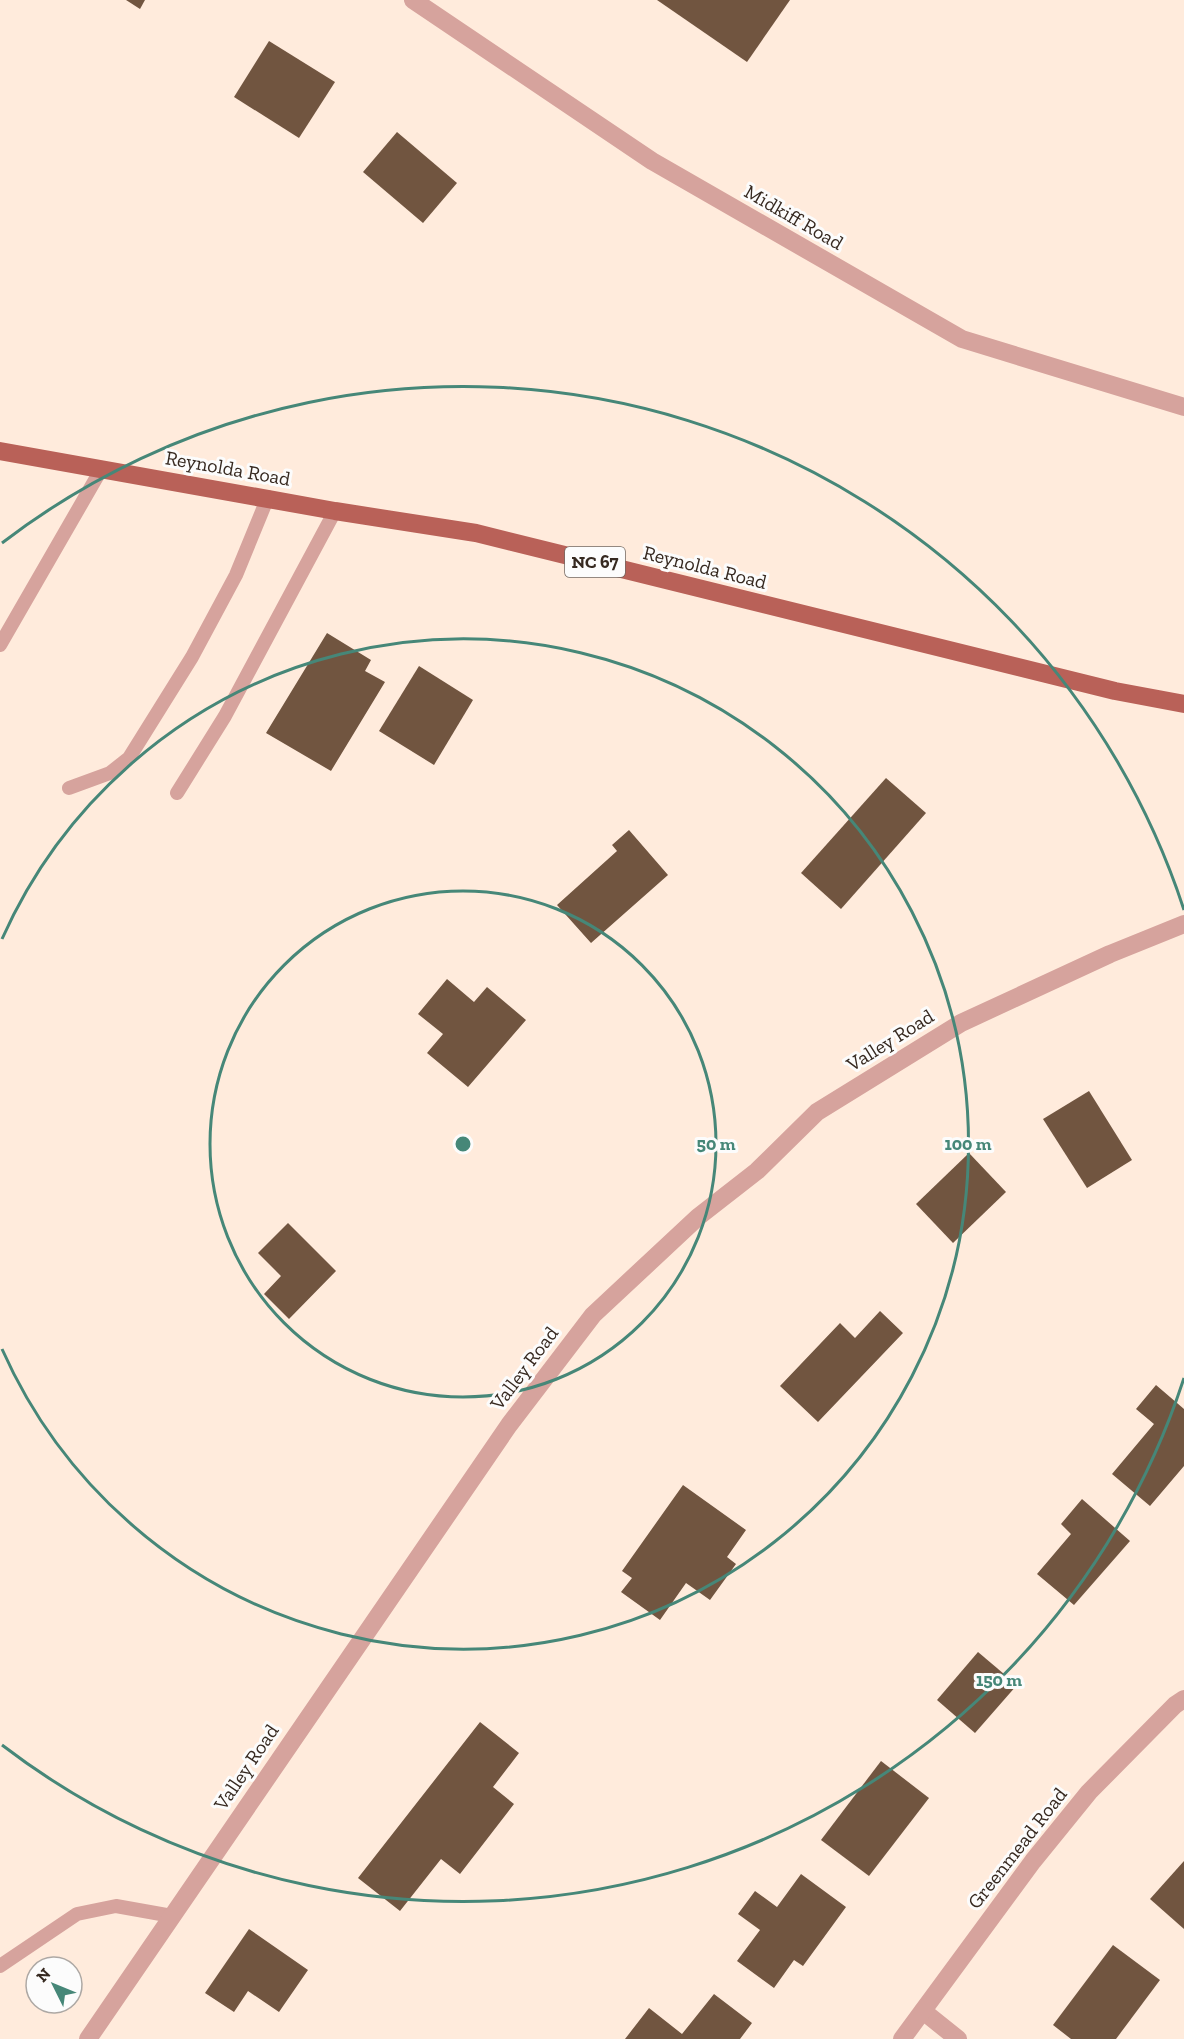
<svg xmlns="http://www.w3.org/2000/svg" width="1184" height="2039" font-family="'Zilla Slab',serif">
<style>
.building{fill:#715540}
.lines{fill:none;stroke-linecap:round;stroke-linejoin:round}
.service{stroke:#d6a39d;stroke-width:14}
.minor{stroke:#d6a39d;stroke-width:18}
.tertiary{stroke:#d6a39d;stroke-width:18}
.primary{stroke:#b96158;stroke-width:18}
.ring{fill:none;stroke:#468778;stroke-width:3}
.labels{text-anchor:middle;dominant-baseline:central;stroke-width:6;stroke-linejoin:round;paint-order:stroke}
.shield{fill:#fcfcfc;stroke:#716862;stroke-width:1.5}
.shield-label{font-size:18px;font-weight:bold;fill:#362920}
.street-label{font-size:20px;fill:#362920;stroke:#fcfcfc}
.centre{fill:#468778;stroke:#fcfcfc;stroke-width:3}
.ring-label{font-size:18px;text-anchor:middle;font-weight:bold;fill:#468778;stroke:#fcfcfc;stroke-width:6;stroke-linejoin:round;paint-order:stroke}
</style>
<rect width="100%" height="100%" fill="#ffebdc"/>
<g class="building">
<polygon points="126,0 145,0 140,9"/>
<polygon points="657,0 790,0 747,62"/>
<polygon points="269,41 335,82 299,138 234,97"/>
<polygon points="397,132 457,183 423,223 363,172"/>
<polygon points="327,633 371,660 365,671 385,682 331,771 266,733"/>
<polygon points="419,666 473,700 434,765 379,731"/>
<polygon points="886,778 926,813 841,909 801,873"/>
<polygon points="629,830 668,875 591,943 557,905 617,851 612,845"/>
<polygon points="447,979 474,1002 487,987 526,1020 468,1087 427,1053 443,1034 418,1014"/>
<polygon points="1089,1091 1132,1160 1087,1188 1043,1119"/>
<polygon points="969,1153 1006,1192 953,1243 916,1204"/>
<polygon points="288,1223 336,1271 289,1319 264,1294 281,1276 258,1253"/>
<polygon points="880,1311 903,1333 818,1422 780,1386 840,1323 855,1338"/>
<polygon points="1156,1385 1184,1409 1184,1466 1150,1506 1112,1474 1154,1424 1136,1409"/>
<polygon points="683,1485 746,1530 727,1557 736,1564 710,1600 686,1583 660,1620 621,1592 632,1578 622,1571"/>
<polygon points="1082,1499 1130,1541 1074,1605 1037,1574 1071,1534 1061,1524"/>
<polygon points="978,1652 1017,1685 975,1733 937,1700"/>
<polygon points="480,1722 519,1753 493,1787 514,1804 460,1874 441,1859 400,1911 358,1878"/>
<polygon points="881,1761 929,1798 869,1876 821,1840"/>
<polygon points="1184,1861 1184,1929 1150,1899"/>
<polygon points="801,1874 846,1907 803,1966 794,1960 774,1988 737,1961 760,1930 738,1914 755,1891 777,1907"/>
<polygon points="249,1929 308,1970 279,2012 248,1991 234,2012 205,1993"/>
<polygon points="1113,1945 1160,1980 1116,2039 1071,2039 1053,2025"/>
<polygon points="714,1994 752,2023 740,2039 625,2039 649,2008 682,2034"/>
</g>
<g class="lines">
<g class="service">
<polyline points="0,645 102,468"/>
<polyline points="69,788 110,773 129,758 192,657 236,575 268,497"/>
<polyline points="177,793 225,716 335,511"/>
<polyline points="0,1966 77,1914 116,1906 172,1916"/>
</g>
<g class="minor">
<polyline points="413,0 652,161 962,339 1184,407"/>
<polyline points="923,2011 958,2039"/>
<polyline points="902,2039 1033,1861 1089,1792 1175,1705 1184,1699"/>
</g>
<polyline class="tertiary" points="88,2039 509,1425 593,1315 698,1217 757,1171 817,1112 961,1023 1110,954 1184,924"/>
<polyline class="primary" points="0,451 335,511 476,533 1115,691 1184,704"/>
</g>
<g class="ring">
<circle cx="463" cy="1144" r="253"/>
<path d="M2 939A505 505 0 1 1 2 1349"/>
<path d="M1184 1378A758 758 0 0 1 2 1745M2 543A758 758 0 0 1 1184 910"/>
</g>
<g class="labels">
<rect class="shield" x="565" y="547" width="60" height="30" rx="4.5"/>
<g class="shield-label">
<text x="595" y="562">NC 67</text>
</g>
<g class="street-label">
<text transform="translate(794 217) rotate(30)">Midkiff Road</text>
<text transform="translate(228 468) rotate(10)">Reynolda Road</text>
<text transform="translate(705 567) rotate(14)">Reynolda Road</text>
<text transform="translate(890 1040) rotate(-32)">Valley Road</text>
<text transform="translate(524 1368) rotate(-53)">Valley Road</text>
<text transform="translate(246 1767) rotate(-56)">Valley Road</text>
<text transform="translate(1017 1848) rotate(-52)">Greenmead Road</text>
</g>
</g>
<circle cx="463" cy="1144" r="9" class="centre"/>
<g class="ring-label">
<text x="716" y="1150">50 m</text>
<text x="968" y="1150">100 m</text>
<text x="999" y="1686">150 m</text>
</g>
<g transform="translate(54 1985) rotate(313)"><circle r="28" fill="#fcfcfc" stroke="#ada8a4" stroke-width="1.5"/>
<path d="M0-4.5L10 22L0 15L-10 22Z" fill="#468778"/>
<text y="-9" font-size="16" font-weight="bold" text-anchor="middle" fill="#362920">N</text>
</g>
</svg>
